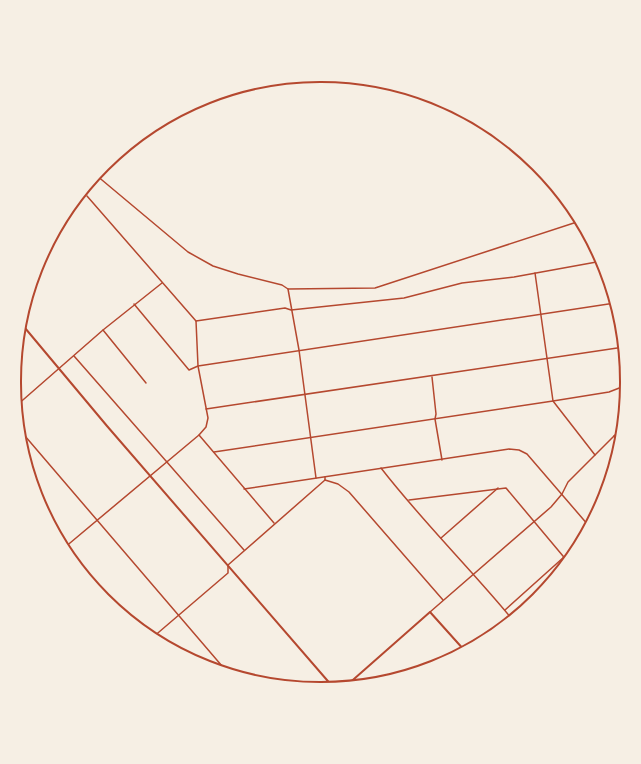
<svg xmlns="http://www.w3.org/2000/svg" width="641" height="764" font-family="'Alegreya Sans',sans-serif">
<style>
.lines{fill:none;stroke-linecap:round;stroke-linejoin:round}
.minor{stroke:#b5482f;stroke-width:1.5}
.tertiary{stroke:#b5482f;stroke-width:2}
.rim{fill:none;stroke:#b5482f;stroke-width:2}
</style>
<rect width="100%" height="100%" fill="#f6efe4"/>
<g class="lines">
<g class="minor">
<polyline points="96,175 188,252 213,266 238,274 282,285 288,289 375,288 580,221"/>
<polyline points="535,273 553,401 595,455"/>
<polyline points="288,289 299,350 316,478"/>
<polyline points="134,304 189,370 198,366 615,303"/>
<polyline points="196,321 285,308 291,310 404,298 462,283 514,277 602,261"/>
<polyline points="103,330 146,383"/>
<polyline points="74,356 244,550"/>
<polyline points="432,377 436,414 435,419 442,460"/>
<polyline points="16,406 103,330 162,283"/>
<polyline points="206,409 624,347"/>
<polyline points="19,429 228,673"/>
<polyline points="199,435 274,523"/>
<polyline points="614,436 620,446"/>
<polyline points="214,452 553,401 609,392 627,385"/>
<path d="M381,468C422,521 470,568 512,619"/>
<polyline points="325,480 338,484 349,492 443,600"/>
<polyline points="244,489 509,449 519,450 527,454 589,526"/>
<polyline points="409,500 506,488 568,562"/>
<polyline points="441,538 498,488"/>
<polyline points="64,548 199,435 206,427 208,418 198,366 196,321 87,196"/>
<polyline points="505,610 564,557"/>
<polyline points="430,612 551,507 562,494 568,482 622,428"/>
<polyline points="152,638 228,573 228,565 325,480 325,477"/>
</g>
<g class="tertiary">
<polyline points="20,322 107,426 333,687"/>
<polyline points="346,686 430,612 465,651"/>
</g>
</g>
<path d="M0 0H641V764H0ZM320 82H321A299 299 0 0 1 620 381V383A299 299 0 0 1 321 682H320A299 299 0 0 1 21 383V381A299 299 0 0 1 320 82Z" fill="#f6efe4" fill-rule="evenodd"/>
<path class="rim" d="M320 82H321A299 299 0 0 1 620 381V383A299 299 0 0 1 321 682H320A299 299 0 0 1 21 383V381A299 299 0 0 1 320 82Z"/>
</svg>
